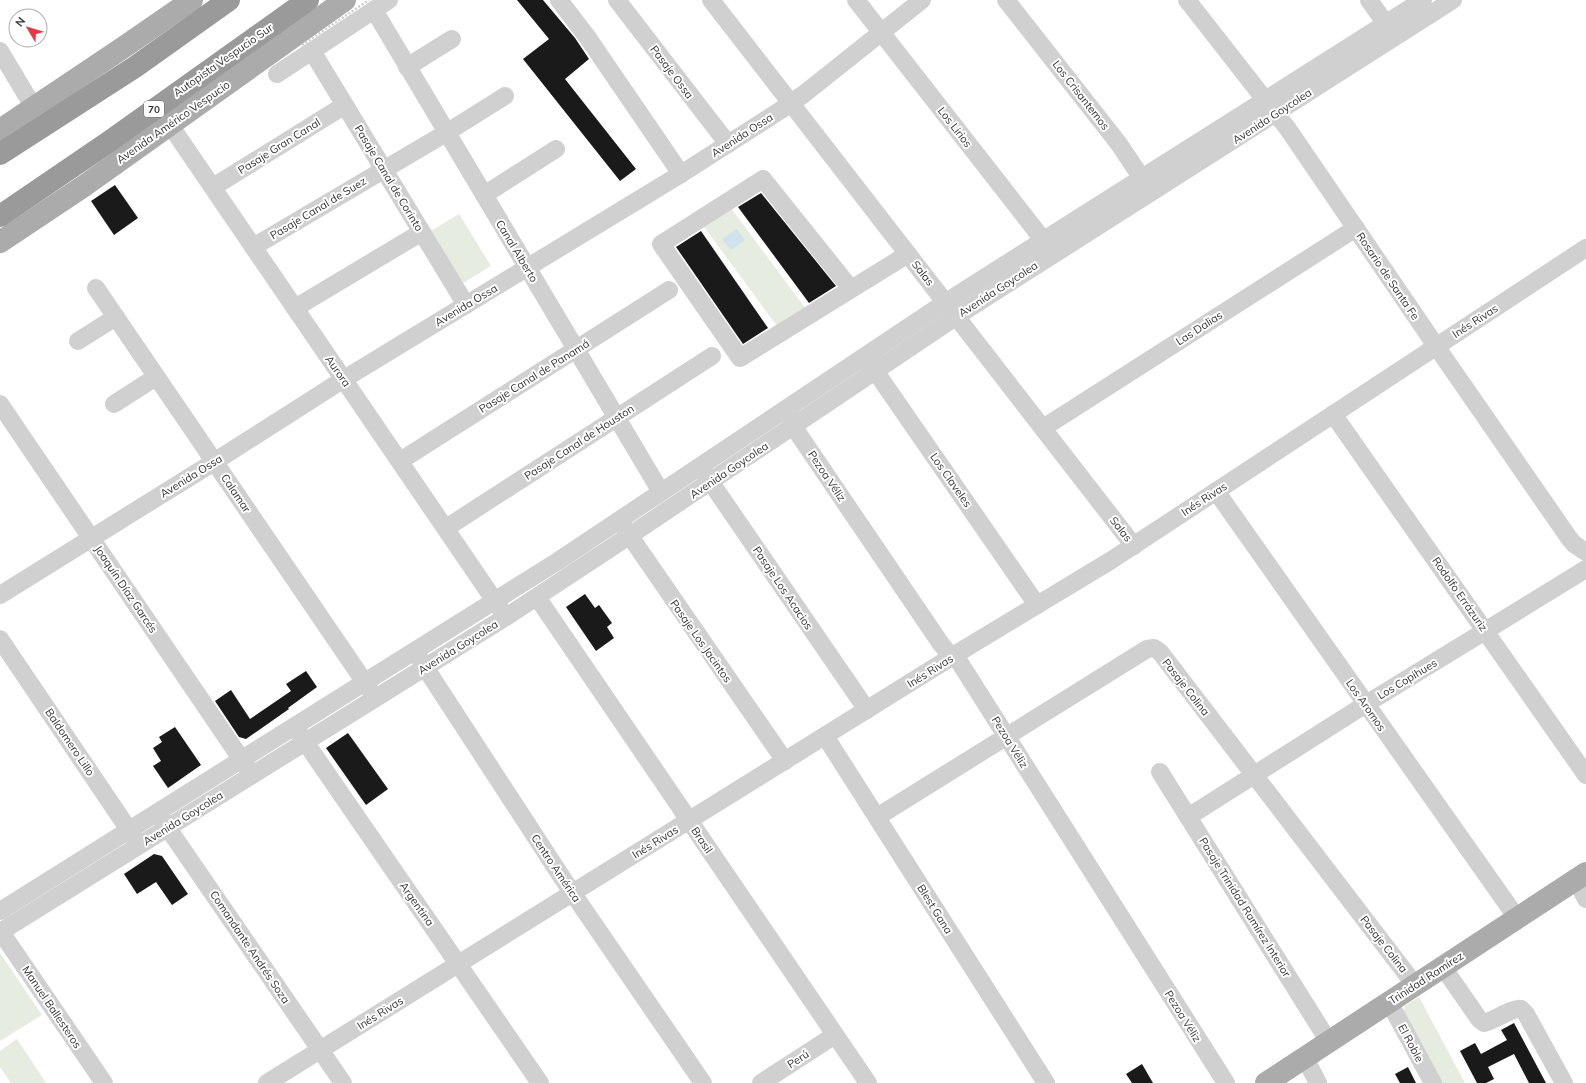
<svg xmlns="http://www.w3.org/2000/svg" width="1586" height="1083" font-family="Mulish,sans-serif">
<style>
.green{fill:#e6ecdf}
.water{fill:#cfe2ee}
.building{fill:#1a1a1a}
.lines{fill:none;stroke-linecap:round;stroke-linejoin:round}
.minor{stroke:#d0d0d0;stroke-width:18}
.major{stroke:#ababab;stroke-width:22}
.highway{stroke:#9a9a9a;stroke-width:22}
.path-bridge{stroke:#cdcdcd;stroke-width:2.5;stroke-dasharray:2 2;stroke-linecap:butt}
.labels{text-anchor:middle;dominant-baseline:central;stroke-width:4;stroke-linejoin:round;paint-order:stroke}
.shield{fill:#fff;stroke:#707070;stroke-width:1}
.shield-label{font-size:10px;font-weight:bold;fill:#333}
.street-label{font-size:11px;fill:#333;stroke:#fff}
</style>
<rect width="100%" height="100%" fill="#fff"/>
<g class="green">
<polygon points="731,208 806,309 777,326 704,227"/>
<polygon points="459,214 491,266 463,283 431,231"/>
<polygon points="0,953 42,1015 0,1041"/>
<polygon points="1419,997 1465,1083 1439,1083 1402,1017 1405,1006"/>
<polygon points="17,1039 46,1083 11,1083 0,1067 0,1051"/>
</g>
<polygon class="water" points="737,229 745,240 731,250 722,239"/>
<g class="building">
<polygon points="517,0 543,0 575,38 589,59 565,79 636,169 620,181 523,59 549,39"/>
<polygon points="115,185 138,218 114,235 91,201"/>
<polygon points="761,193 836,286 809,303 738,207"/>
<polygon points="701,231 768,328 743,344 676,247"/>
<polygon points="585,594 595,608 599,605 612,623 607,627 614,638 596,651 566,607"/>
<polygon points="306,671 317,687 288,708 289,709 246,739 239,737 215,701 231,690 250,719 291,691 286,684"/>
<polygon points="175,727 201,765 168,788 153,766 161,761 153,748 162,742 159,737"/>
<polygon points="348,733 388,789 366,805 326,748"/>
<polygon points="154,854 162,856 188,894 172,905 156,882 137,894 124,874"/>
<polygon points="1514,1023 1546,1083 1529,1083 1514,1054 1488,1067 1494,1079 1486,1083 1477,1083 1460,1051 1475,1043 1481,1054 1507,1040 1501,1030"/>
<polygon points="1142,1064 1153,1083 1132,1083 1126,1074"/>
<polygon points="1408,1067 1416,1083 1400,1083 1395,1074"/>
</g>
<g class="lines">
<g class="minor">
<polyline points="559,0 588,38 681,174"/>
<polyline points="617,0 728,144"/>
<polyline points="711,0 1134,546"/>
<polyline points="856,0 1044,241 1050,251"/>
<polyline points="1006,0 1119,144 1149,189"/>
<polyline points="1187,0 1288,129 1436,346 1569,538 1574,544 1586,552"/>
<polyline points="1369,0 1386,24"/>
<polyline points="374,10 661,492"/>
<polyline points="0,51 34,108"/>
<polyline points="312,51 466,305"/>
<polyline points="407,67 452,39"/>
<polyline points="277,74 389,0"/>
<polyline points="170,125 501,610"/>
<polyline points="213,187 345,105"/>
<polyline points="484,195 556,149"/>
<polyline points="253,247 446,133 505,96"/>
<polyline points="96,288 370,690"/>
<polyline points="851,289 763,179 661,244 740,358 908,254"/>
<polyline points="295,308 422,232"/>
<polyline points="78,341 116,317"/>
<polyline points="869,362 1037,605"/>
<polyline points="0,404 248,769"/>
<polyline points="114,404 156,377"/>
<polyline points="1333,414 1586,775"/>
<polyline points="790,416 793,426 941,644 946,650 960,663 1226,1083"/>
<polyline points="1043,428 1356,228"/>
<polyline points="400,461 669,290"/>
<polyline points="703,471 867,710"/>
<polyline points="1216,491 1517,918"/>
<polyline points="623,526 785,761"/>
<polyline points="446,528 712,356"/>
<polyline points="0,595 214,462 344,379 681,174 781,110 804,94 922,0"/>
<polyline points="537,597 868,1083"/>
<polyline points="0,639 135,839"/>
<polyline points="419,658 563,879 703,1083"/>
<polyline points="299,733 540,1083"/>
<polyline points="825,736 1046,1083"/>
<polyline points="1160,772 1329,1042"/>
<polyline points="877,817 1147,649 1154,648 1160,652 1415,985"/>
<polyline points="1188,817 1366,704 1586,569"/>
<polyline points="161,818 343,1083"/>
<polyline points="1576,880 1586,899"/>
<polyline points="0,911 558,561 946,302 1423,0"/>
<polyline points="0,932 506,617 629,536 957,316 1453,0"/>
<polyline points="1,932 104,1083"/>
<path d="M1443,967L1479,1019L1484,1023C1493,1021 1514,1007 1521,1009C1523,1010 1525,1013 1526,1014L1564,1083"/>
<polyline points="1389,1002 1433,1083"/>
<polyline points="1305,1058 1318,1083"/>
<polyline points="267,1083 961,651 1110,561 1586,248"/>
<polyline points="761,1083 835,1035"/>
</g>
<g class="major">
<polyline points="0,130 121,49 192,0"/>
<polyline points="0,242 84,186 345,0"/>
<polyline points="1266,1083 1586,873"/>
</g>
<g class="highway">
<polyline points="0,154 135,67 229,0"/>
<polyline points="0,216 110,141 308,0"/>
</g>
<polyline class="path-bridge" points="302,45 369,0"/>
</g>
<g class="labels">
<rect class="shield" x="144" y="101" width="20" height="16" rx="3"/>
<g class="shield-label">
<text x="154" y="109">70</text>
</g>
<g class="street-label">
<text transform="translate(223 60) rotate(-35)">Autopista Vespucio Sur</text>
<text transform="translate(672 72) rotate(53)">Pasaje Ossa</text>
<text transform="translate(1081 95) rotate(52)">Los Crisantemos</text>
<text transform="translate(1272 116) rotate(-33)">Avenida Goycolea</text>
<text transform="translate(173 122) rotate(-35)">Avenida Américo Vespucio</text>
<text transform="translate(955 127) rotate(52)">Los Lirios</text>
<text transform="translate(742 135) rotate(-33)">Avenida Ossa</text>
<text transform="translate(279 146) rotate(-32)">Pasaje Gran Canal</text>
<text transform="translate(389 178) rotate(59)">Pasaje Canal de Corinto</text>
<text transform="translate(318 208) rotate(-31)">Pasaje Canal de Suez</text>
<text transform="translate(517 251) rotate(59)">Canal Alberto</text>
<text transform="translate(923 273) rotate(52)">Salas</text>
<text transform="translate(1388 276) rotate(56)">Rosario de Santa Fe</text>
<text transform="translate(998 289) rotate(-33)">Avenida Goycolea</text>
<text transform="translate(466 305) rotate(-31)">Avenida Ossa</text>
<text transform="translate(1475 321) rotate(-33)">Inés Rivas</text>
<text transform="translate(1199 328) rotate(-33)">Las Dalias</text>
<text transform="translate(338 371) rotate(55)">Aurora</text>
<text transform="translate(534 376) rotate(-32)">Pasaje Canal de Panamá</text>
<text transform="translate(579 442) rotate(-33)">Pasaje Canal de Houston</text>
<text transform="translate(729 470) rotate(-34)">Avenida Goycolea</text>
<text transform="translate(191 476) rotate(-32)">Avenida Ossa</text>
<text transform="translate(827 476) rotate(56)">Pezoa Véliz</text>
<text transform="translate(951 480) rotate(55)">Los Claveles</text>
<text transform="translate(236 493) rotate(56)">Calamar</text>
<text transform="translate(1204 499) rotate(-33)">Inés Rivas</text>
<text transform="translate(1121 529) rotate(52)">Salas</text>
<text transform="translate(783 588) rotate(56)">Pasaje Los Acacios</text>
<text transform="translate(126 589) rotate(56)">Joaquín Díaz Garcés</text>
<text transform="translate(1460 594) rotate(55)">Rodolfo Errázuriz</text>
<text transform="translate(701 641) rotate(55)">Pasaje Los Jacintos</text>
<text transform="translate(458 647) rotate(-32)">Avenida Goycolea</text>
<text transform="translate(930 671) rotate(-32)">Inés Rivas</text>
<text transform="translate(1407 679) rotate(-31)">Los Copihues</text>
<text transform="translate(1186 687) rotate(52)">Pasaje Colina</text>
<text transform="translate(1366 705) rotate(55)">Los Aromos</text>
<text transform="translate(70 742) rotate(56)">Baldomero Lillo</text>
<text transform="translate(1010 742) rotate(58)">Pezoa Véliz</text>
<text transform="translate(183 818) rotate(-32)">Avenida Goycolea</text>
<text transform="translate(702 840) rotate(56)">Brasil</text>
<text transform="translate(655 842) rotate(-32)">Inés Rivas</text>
<text transform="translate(556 868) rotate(56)">Centro América</text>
<text transform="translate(417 904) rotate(55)">Argentina</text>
<text transform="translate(1245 907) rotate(58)">Pasaje Trinidad Ramírez Interior</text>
<text transform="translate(935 909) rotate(58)">Blest Gana</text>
<text transform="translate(1384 944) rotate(52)">Pasaje Colina</text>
<text transform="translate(250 947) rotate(56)">Comandante Andrés Soza</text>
<text transform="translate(1426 978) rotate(-33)">Trinidad Ramírez</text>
<text transform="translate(52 1007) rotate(56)">Manuel Ballesteros</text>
<text transform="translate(380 1013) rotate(-32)">Inés Rivas</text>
<text transform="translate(1183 1016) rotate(58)">Pezoa Véliz</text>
<text transform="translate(1411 1043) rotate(62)">El Roble</text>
<text transform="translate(798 1059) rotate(-33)">Perú</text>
</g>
</g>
<g transform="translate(28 28) rotate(308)"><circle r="19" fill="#ffffff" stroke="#adadad"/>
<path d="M0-3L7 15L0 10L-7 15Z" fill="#e63946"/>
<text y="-6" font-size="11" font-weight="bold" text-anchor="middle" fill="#333333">N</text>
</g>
</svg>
